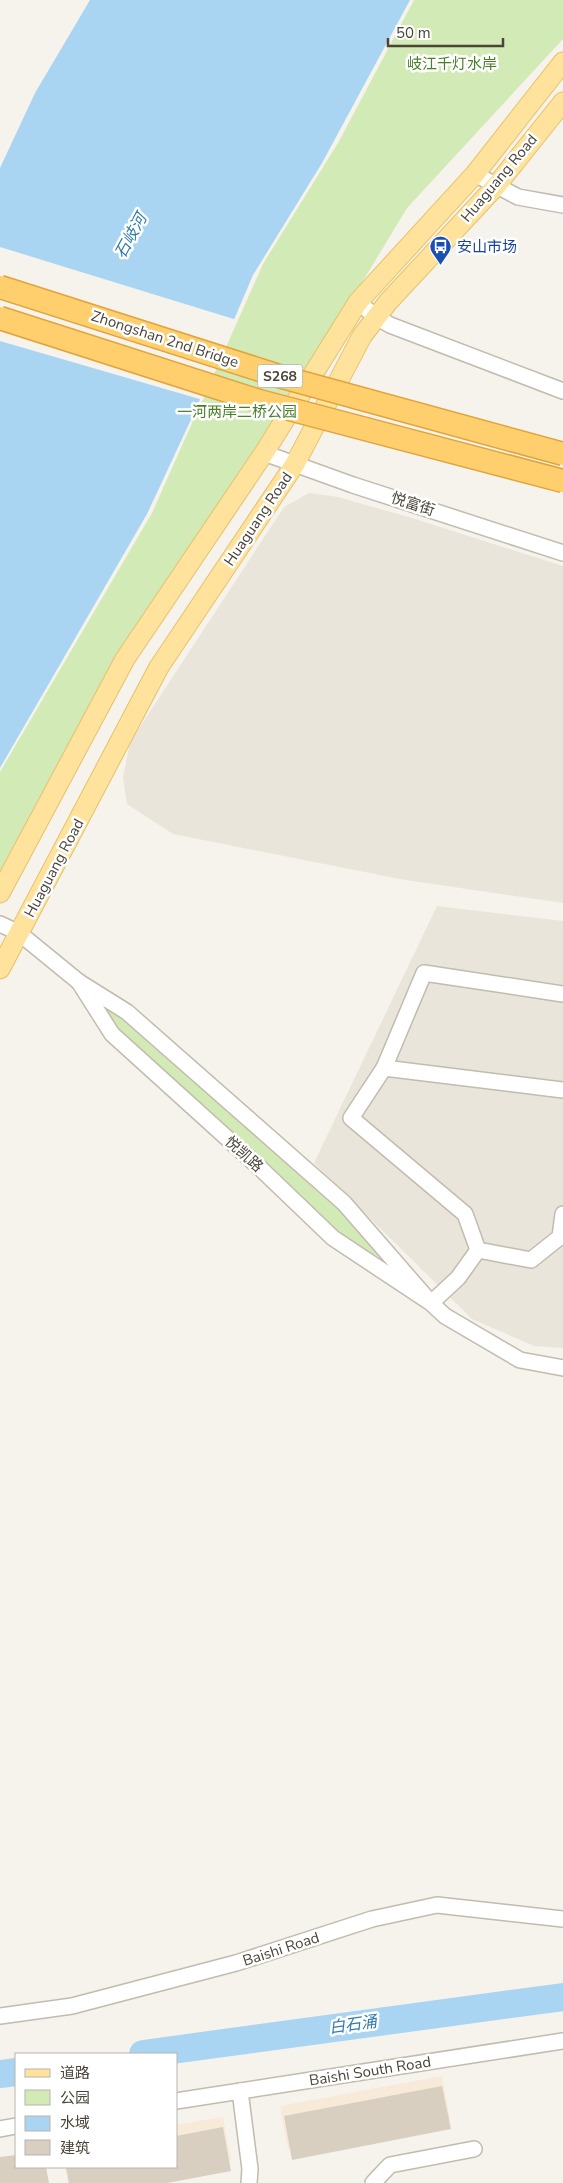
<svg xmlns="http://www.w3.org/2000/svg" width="563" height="2183" font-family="'Nunito Sans','Noto Sans SC',sans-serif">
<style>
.residential{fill:#eae5da}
.commercial{fill:#f7ead8}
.green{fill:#d2eab5}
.water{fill:#a9d4f2}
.pier{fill:#f6f3ec}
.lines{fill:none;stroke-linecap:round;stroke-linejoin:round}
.river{stroke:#a9d4f2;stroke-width:28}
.building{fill:#d8cfc1}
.minor-casing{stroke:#c2bbae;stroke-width:18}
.major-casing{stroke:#e6c16a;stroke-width:21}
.minor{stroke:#fff;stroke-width:15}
.major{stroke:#ffe39c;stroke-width:19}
.highway-bridge-casing{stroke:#e0a43c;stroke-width:25;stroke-linecap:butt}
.highway-bridge{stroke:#ffcf6e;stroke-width:22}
.labels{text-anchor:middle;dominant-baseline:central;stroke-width:5;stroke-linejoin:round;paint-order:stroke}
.shield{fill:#fff;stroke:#817c74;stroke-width:1}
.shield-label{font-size:14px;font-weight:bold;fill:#4b4439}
.park-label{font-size:15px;fill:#4a7f2a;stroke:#fff}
.street-label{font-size:15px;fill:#4b4439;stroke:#fff}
.transit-label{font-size:15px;fill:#164399;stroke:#fff;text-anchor:start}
.water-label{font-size:16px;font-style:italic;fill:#2e7ab2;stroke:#fff}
</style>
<rect width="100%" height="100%" fill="#f6f3ec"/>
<g class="residential">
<polygon points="309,493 338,497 412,518 563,566 563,903 405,880 173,834 127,804 123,778 130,742 284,507"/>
<polygon points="437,906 563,921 563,1348 534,1346 472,1319 314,1163"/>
</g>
<g class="commercial">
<polygon points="442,2076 450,2119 288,2149 280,2106"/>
<polygon points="223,2117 231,2160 106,2183 68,2183 65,2167 176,2167 176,2125"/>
</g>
<g class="green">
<polygon points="414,0 563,0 563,39 407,208 0,883 0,772 152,513 263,264 338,143"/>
<polygon points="102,1001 125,1014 346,1214 371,1240 380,1258 333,1229 113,1026"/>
</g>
<polygon class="water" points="90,0 410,0 322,163 253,275 195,411 147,514 0,768 0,168 35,93"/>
<polygon class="pier" points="0,247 237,320 203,400 0,341"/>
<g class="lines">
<g class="river">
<polyline points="143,2054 563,1997"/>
<polyline points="0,2074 16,2072"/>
</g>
</g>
<g class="building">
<polygon points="442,2086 451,2129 292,2160 284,2116"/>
<polygon points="223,2127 231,2171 167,2183 69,2183 66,2167 176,2167 176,2136"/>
<polygon points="16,2155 16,2167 46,2167 49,2183 0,2183 0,2157"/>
</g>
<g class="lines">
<defs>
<g id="minor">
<polyline points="475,174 518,197 563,205"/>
<polyline points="358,302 376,317 390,325 563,391"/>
<polyline points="264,453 353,485 563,553"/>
<polyline points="0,924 19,933 79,982"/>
<polyline points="563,994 424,973 384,1068 351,1118 465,1214 478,1250 531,1260 560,1237 563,1214"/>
<polyline points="384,1068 563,1090"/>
<polyline points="431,1303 333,1238 260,1168 112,1034 79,982 127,1012 344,1203 431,1303 445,1316 520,1360 563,1368"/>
<polyline points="431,1303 458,1278 478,1250"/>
<polyline points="0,2016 72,2006 236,1963 372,1919 437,1905 563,1919"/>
<polyline points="240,2091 250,2169 249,2183"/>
<polyline points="176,2101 563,2041"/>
<polyline points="0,2129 16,2126"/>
<polyline points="373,2183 390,2165 474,2149"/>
</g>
<g id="major">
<polyline points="0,893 125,659 264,453 358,302 475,174 563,62"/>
<polyline points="0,969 159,667 295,464 362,336 388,302 496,186 563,102"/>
</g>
</defs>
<use href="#minor" class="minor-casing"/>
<use href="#major" class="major-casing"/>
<use href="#minor" class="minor"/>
<use href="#major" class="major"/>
<defs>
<g id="highway-bridge">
<polyline points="0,287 282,377 563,454"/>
<polyline points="0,318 259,401 563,481"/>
</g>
</defs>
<use href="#highway-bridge" class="highway-bridge-casing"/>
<use href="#highway-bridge" class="highway-bridge"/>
</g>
<defs>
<symbol id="bus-pin" viewBox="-11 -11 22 30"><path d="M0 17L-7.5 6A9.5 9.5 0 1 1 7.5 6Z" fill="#1a4fb4" stroke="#fff"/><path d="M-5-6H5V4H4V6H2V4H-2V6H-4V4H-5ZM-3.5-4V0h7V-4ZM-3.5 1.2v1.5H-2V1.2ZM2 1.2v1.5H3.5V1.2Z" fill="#fff"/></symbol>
</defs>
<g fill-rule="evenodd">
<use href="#bus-pin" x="428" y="234" width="25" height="34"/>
</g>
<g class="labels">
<rect class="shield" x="257.5" y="364.5" width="45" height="23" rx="4"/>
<g class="shield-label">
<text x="280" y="376">S268</text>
</g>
<g class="park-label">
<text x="452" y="64">岐江千灯水岸</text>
<text x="237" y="412">一河两岸二桥公园</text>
</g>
<g class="street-label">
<text transform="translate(499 178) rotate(-50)">Huaguang Road</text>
<text transform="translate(165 339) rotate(18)">Zhongshan 2nd Bridge</text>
<text transform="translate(413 504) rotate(18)">悦富街</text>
<text transform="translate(258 519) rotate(-56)">Huaguang Road</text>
<text transform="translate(54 868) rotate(-62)">Huaguang Road</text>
<text transform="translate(244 1154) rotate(42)">悦凯路</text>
<text transform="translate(281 1949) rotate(-18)">Baishi Road</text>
<text transform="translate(370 2071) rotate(-9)">Baishi South Road</text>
</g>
<g class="transit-label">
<text x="457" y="247">安山市场</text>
</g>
<g class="water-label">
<text transform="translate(131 236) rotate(-61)">石岐河</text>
<text transform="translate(353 2025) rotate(-8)">白石涌</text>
</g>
</g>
<rect x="15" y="2053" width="162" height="115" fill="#ffffff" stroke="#b7b4b0"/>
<rect x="25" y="2069" width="25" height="8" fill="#ffe39c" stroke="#b7b4b0"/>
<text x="60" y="2078" font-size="15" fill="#4b4439">道路</text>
<rect x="25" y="2090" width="25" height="15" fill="#d2eab5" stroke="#b7b4b0"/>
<text x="60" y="2103" font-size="15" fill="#4b4439">公园</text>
<rect x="25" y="2116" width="25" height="15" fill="#a9d4f2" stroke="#b7b4b0"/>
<text x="60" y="2128" font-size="15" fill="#4b4439">水域</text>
<rect x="25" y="2140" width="25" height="15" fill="#d8cfc1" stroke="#b7b4b0"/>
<text x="60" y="2153" font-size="15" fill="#4b4439">建筑</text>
<path d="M388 38v8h115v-8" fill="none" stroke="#4b4439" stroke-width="2.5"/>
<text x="396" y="38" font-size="15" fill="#4b4439" stroke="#ffffff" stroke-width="4" paint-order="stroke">50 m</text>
</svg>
